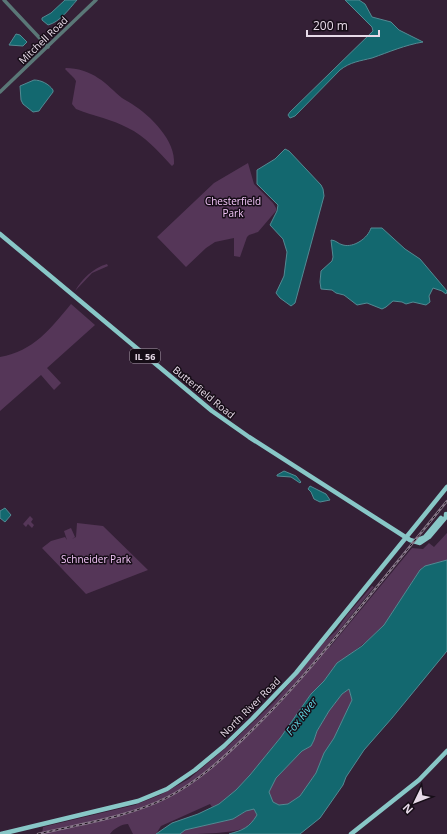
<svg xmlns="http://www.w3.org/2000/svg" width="447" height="834" font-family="'Open Sans',sans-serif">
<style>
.green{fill:#553658}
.water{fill:#13686f;stroke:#538a93;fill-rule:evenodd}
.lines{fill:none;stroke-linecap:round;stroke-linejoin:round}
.minor{stroke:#5a7777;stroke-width:3.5}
.major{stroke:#88c7c7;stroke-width:4.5}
.rail-casing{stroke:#88788a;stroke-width:2.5}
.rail{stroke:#160d17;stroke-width:1;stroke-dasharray:3;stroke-linecap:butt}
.labels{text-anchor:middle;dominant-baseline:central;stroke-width:3;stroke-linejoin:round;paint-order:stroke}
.shield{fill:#160d17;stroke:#a89ca9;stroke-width:1}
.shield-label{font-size:9px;font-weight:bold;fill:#e7dae8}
.street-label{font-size:10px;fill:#e7dae8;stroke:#160d17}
.park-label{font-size:10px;fill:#f3c5f8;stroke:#160d17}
.water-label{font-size:11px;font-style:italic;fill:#5fd3de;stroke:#160d17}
</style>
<rect width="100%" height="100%" fill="#342036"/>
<g class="green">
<path d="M66,68C77,68 90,72 98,78C107,83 114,92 122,98C125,100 129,102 132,104C151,116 176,141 174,164L172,166L170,164C158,151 145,136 128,128C112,119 93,116 76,109L72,104L76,81L74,78L65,69Z"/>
<polygon points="248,163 254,184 273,203 276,208 276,211 258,232 249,235 247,237 240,257 234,256 234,238 215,242 206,248 186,267 157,237 214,183"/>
<path d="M107,264L108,266L92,273L75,291C82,279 93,268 107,264Z"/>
<path d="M71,304L95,325L47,368L61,383L54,390L41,375L0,411V357C34,351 50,329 71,304Z"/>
<polygon points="30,516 33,519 31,522 34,525 32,528 28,524 26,527 23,524"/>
<polygon points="77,523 103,526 148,570 86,594 42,548 51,541 65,537 67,540 64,531 71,528 75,537 72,539 76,537"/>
<path d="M447,533V560L423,567L420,570L384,625L367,641L334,667L324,681L311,694L299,711L281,737L250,775L236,790L219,804L212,807L210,804L161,826L156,834H133L128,824C122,824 113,829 110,834H42L43,827L135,805L160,795L189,779L228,746L274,702L324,642L336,631L347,615L372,586L374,587L329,643L330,647L412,548L423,549L429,543L434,547Z"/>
<polygon points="349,689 352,700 334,738 324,753 316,773 300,796 288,804 279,805 273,802 268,792 276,778 302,751 311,746 314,740 317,731 329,711 342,694"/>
<path d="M250,809H254L257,816C255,819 253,823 250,826C234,834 200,834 180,834L185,830L233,819Z"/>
</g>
<g class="water">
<path d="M65,0H77C69,9 60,22 48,25L42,20V18L51,13Z"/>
<path d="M345,0H359L365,4L372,17L391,22L399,30L423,42C405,45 389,52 372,58C360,61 350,62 340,70L295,116L290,118L288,115L290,112L373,31L372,27Z"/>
<polygon points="16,34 20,35 27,42 23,46 9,45"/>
<path d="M34,80C41,80 49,84 53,90V92L41,108L39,111L33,112L23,104L21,100L20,86Z"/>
<polygon points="285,149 289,151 321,185 323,189 324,196 295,303 291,306 280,298 276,293 284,276 287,252 283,239 270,225 277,211 278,205 257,184 257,170 275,159"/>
<path d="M371,228H382L405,249L420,259L447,291L446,294L442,291L433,288L429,296L430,302L426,305L413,302L406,304L402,302L393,301L386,307L382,309L367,303L357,305L344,295L336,293L332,290L321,289L320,282L321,271L332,261L333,257L331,240C336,240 338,244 343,245C354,248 368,238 371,228Z"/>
<polygon points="284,471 296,476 301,482 300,483 291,477 277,476 277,475"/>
<polygon points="310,486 326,494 330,500 320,502 314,499 311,492 308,489"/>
<polygon points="5,508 11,515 5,522 0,518 0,511"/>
<path d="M447,560V651L392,718L364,750L346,777L343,785L320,818L300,834H229C243,830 249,828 257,815L254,809L246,811L233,819L185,830L180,834H156L172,823L198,814L219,804L236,790L250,775L281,737L299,711L311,694L324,681L337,663L362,646L384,625L420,570L425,566ZM349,689L352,700L334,738L324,753L316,773L300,796L288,804L279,805L273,802L269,792L276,778L302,751L311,746L314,740L317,731L329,711L342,694Z"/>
</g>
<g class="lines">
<g class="minor">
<polyline points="4,0 48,47"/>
<polyline points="0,92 96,0"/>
</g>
<g class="major">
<polyline points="0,234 212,411 249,437 410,540 420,543 429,537 446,517 446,514"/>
<polyline points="415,541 425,537 441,518"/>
<polyline points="1,834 138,801 167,789 195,770 224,746 252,719 296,673 447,487"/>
<polyline points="351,834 419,780 447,751"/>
</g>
<defs>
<path id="rail" d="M38,834C80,824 129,817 168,797C197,782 221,760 244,738C284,700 319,658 353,616C384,578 416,539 447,501"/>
</defs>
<use href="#rail" class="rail-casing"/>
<use href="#rail" class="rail"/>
</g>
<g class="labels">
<rect class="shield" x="130" y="349" width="30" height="14" rx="3"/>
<g class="shield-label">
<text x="145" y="356">IL 56</text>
</g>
<g class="street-label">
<text transform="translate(43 40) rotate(-44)">Mitchell Road</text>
<text transform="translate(204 392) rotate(39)">Butterfield Road</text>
<text transform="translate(250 707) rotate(-45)">North River Road</text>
</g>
<g class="park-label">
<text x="233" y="201">Chesterfield<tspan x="233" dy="12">Park</tspan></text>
<text x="96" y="559">Schneider Park</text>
</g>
<g class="water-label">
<text transform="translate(301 716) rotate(-52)">Fox River</text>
</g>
</g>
<g transform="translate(415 802) rotate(227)" stroke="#160d17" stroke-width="3" paint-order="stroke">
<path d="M0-3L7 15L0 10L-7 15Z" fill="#e7dae8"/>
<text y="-6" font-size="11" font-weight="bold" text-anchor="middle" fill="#e7dae8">N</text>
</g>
<path d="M307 30v6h72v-6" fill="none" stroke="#e7dae8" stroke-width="2"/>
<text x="313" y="30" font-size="12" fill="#e7dae8" stroke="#160d17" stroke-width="3" paint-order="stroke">200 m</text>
</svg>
